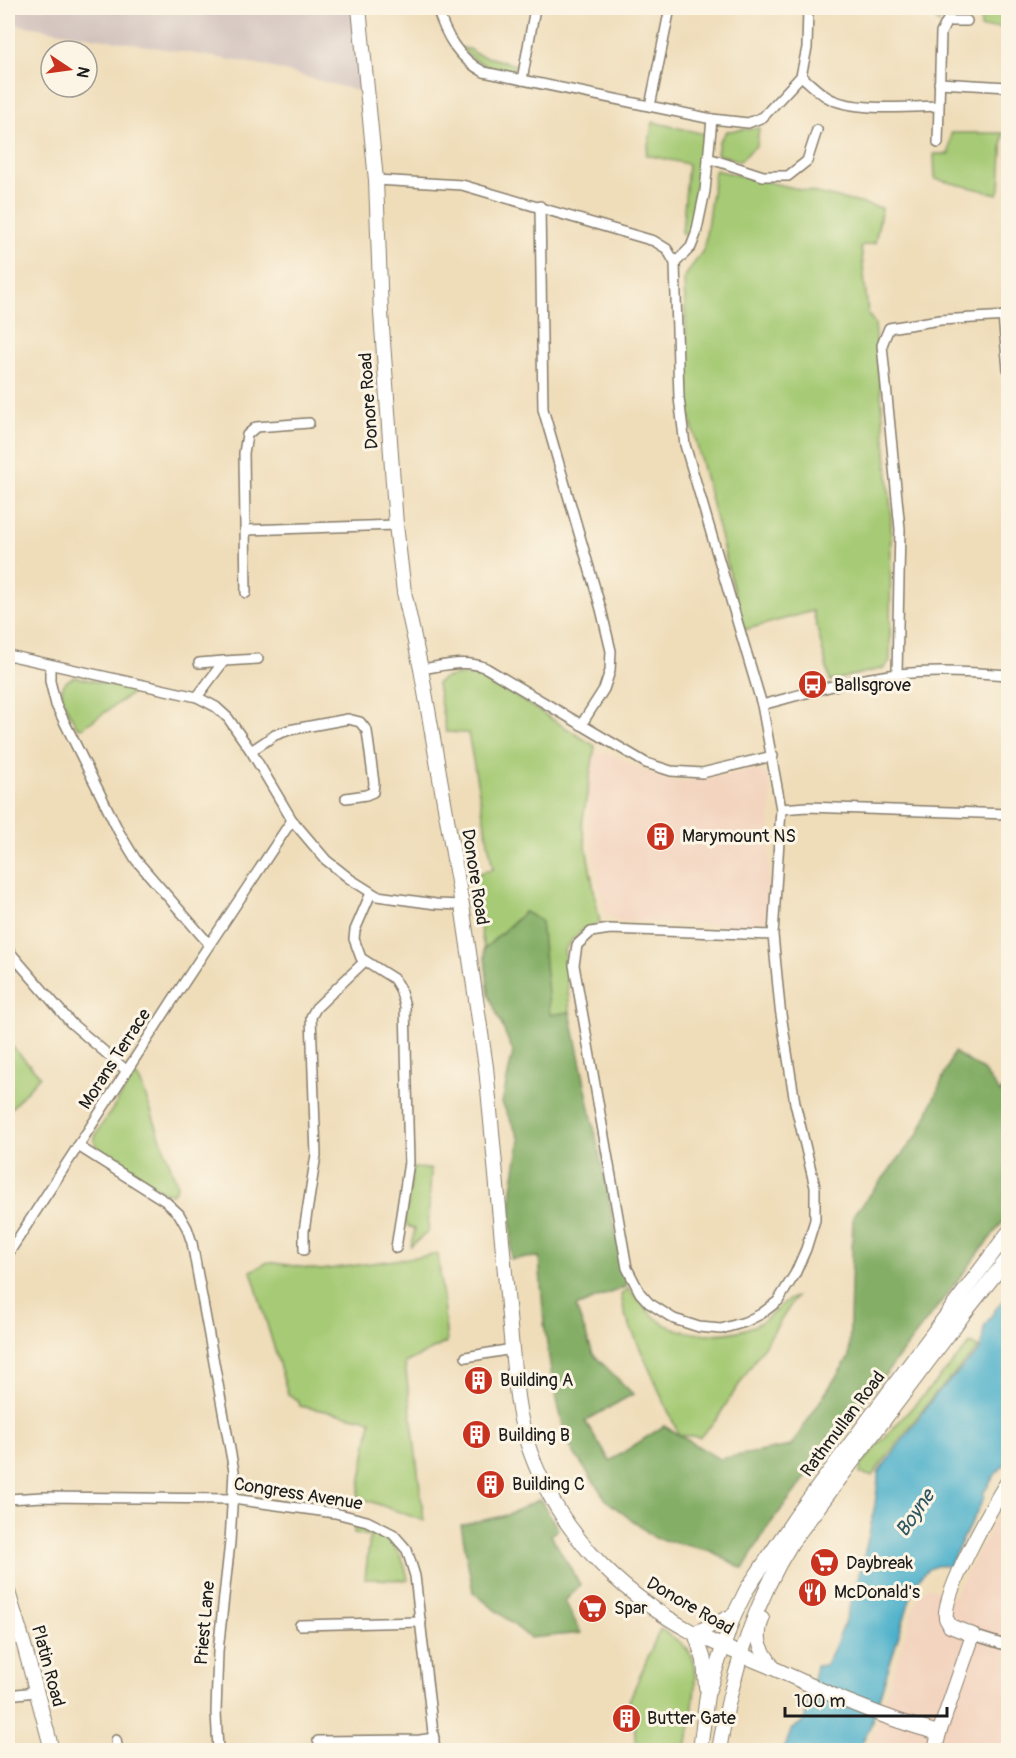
<svg xmlns="http://www.w3.org/2000/svg" width="1016" height="1758" font-family="Pangolin,sans-serif">
<style>
.built{fill:#f3d4bf}
.industrial{fill:#cfc0bb}
.green{fill:#a6ca74;stroke:#617348;stroke-width:1.5}
.forest{fill:#84ae66;stroke:#506541;stroke-width:1.5}
.water{fill:#4cb0cb;stroke:#346674;stroke-width:1.5}
.lines{fill:none;stroke-linecap:round;stroke-linejoin:round}
.street-casing{stroke:#867c6b;stroke-width:12}
.secondary-casing{stroke:#867c6b;stroke-width:16}
.street{stroke:#fff;stroke-width:9}
.secondary{stroke:#fff;stroke-width:14}
.labels{text-anchor:middle;dominant-baseline:central;stroke-width:6;stroke-linejoin:round;paint-order:stroke}
.street-label{font-size:18px;fill:#1c1c1c;stroke:#fcf5e5}
.poi-label{font-size:18px;fill:#1c1c1c;stroke:#fcf5e5;text-anchor:start}
.water-label{font-size:20px;font-style:italic;fill:#2f5762;stroke:#fcf5e5}
</style>
<rect width="100%" height="100%" fill="#fcf5e5"/>
<filter id="ink" filterUnits="userSpaceOnUse"><feTurbulence type="fractalNoise" baseFrequency=".0167" numOctaves="2"/><feDisplacementMap in="SourceGraphic" scale="12" xChannelSelector="R" yChannelSelector="G"/><feConvolveMatrix kernelMatrix="1 2 1 2 8 2 1 2 1" color-interpolation-filters="sRGB"/></filter>
<filter id="wash" filterUnits="userSpaceOnUse"><feTurbulence type="fractalNoise" baseFrequency=".008" numOctaves="4" result="noise"/><feDisplacementMap in="SourceGraphic" scale="24" xChannelSelector="R" yChannelSelector="G"/><feGaussianBlur stdDeviation="1.35" result="paint"/><feColorMatrix in="noise" values="0 0 0 0 0 0 0 0 0 0 0 0 0 0 0 0 0 1.4 0 .05"/><feComposite in="paint" operator="in"/></filter>
<g filter="url(#wash)">
<rect width="100%" height="100%" fill="#efddba"/>
<g class="built">
<polygon points="599,751 609,753 654,775 678,782 755,770 763,772 769,778 771,792 767,917 765,922 754,926 617,921 605,913 590,833 588,787 592,760"/>
<polygon points="1008,1496 1008,1750 868,1750 919,1593 929,1587 953,1597"/>
</g>
<polygon class="industrial" points="8,8 355,8 368,94 262,65 8,23"/>
<g class="green">
<polygon points="931,8 1004,8 1005,27 981,28 981,16 977,16 974,11 944,11 939,23 932,15"/>
<path d="M461,48L470,49L476,54L517,65L510,71C490,70 475,62 461,48Z"/>
<polygon points="653,122 705,134 690,234 682,233 688,164 646,155"/>
<polygon points="759,128 757,145 740,161 717,154 719,141 727,131"/>
<polygon points="951,133 1003,133 1000,189 997,194 935,179 934,154 949,154"/>
<polygon points="715,170 882,208 875,243 861,246 868,314 875,324 891,510 890,661 884,668 830,681 813,611 744,630 689,414 684,278 704,249"/>
<path d="M456,675L483,676L595,746L582,825L600,923C583,927 574,937 564,950L570,1012L550,1015L524,912L484,949L471,876L493,869L468,733L446,732L437,684L442,679Z"/>
<path d="M75,677L131,689V694L82,728L77,727C69,711 49,685 75,677Z"/>
<polygon points="8,1042 40,1076 8,1112"/>
<polygon points="134,1077 138,1078 141,1083 177,1184 176,1190 172,1194 164,1192 97,1149 94,1140 97,1132"/>
<polygon points="413,1168 431,1169 428,1232 411,1246 415,1229 407,1226 405,1220"/>
<polygon points="438,1254 447,1342 405,1363 424,1521 358,1497 371,1420 300,1406 298,1400 288,1394 251,1271 268,1262 321,1270"/>
<path d="M628,1289C637,1298 646,1310 657,1319C682,1339 736,1338 763,1321C775,1313 781,1301 796,1297L716,1420L700,1437L679,1435L625,1315L621,1295Z"/>
<polygon points="971,1343 979,1348 934,1395 872,1476 860,1474 861,1465 877,1446"/>
<path d="M354,1526C387,1535 402,1545 408,1580L365,1579L370,1536L354,1533Z"/>
<path d="M660,1629C670,1635 680,1641 687,1649C704,1671 689,1724 686,1750H636L634,1718L629,1715V1701Z"/>
</g>
<g class="forest">
<polygon points="525,912 541,921 550,1015 570,1012 627,1286 576,1307 593,1354 633,1394 585,1421 610,1461 664,1426 719,1459 791,1446 849,1357 853,1216 919,1133 954,1052 983,1070 1000,1093 1008,1079 1008,1215 767,1528 743,1569 711,1551 655,1538 607,1501 574,1453 566,1439 552,1378 544,1323 539,1257 511,1259 512,1188 520,1140 502,1103 513,1052 489,995 484,949"/>
<polygon points="540,1499 558,1529 551,1535 580,1585 565,1601 581,1633 530,1638 473,1592 461,1525 507,1515"/>
</g>
<path class="water" d="M1008,1295V1461L994,1476L983,1494L985,1496L949,1566C930,1563 923,1572 914,1587L870,1727L858,1750H784L792,1728L804,1722L816,1666L825,1665C846,1635 879,1510 878,1473L935,1396L981,1349L984,1327L995,1310Z"/>
</g>
<g filter="url(#ink)">
<g class="lines">
<defs>
<g id="street">
<path d="M437,8C446,36 458,58 484,72L712,119L748,123L763,117L801,76L807,48L808,8"/>
<path d="M801,76C810,83 818,92 827,97C851,112 909,107 937,106"/>
<polyline points="522,80 535,8"/>
<polyline points="939,83 1008,87"/>
<polyline points="650,106 670,8"/>
<polyline points="938,143 941,33 947,21 967,21"/>
<polyline points="708,158 763,176 788,176 807,161 817,130"/>
<polyline points="376,180 462,185 654,241 667,249 675,263 679,398 685,445 762,705 781,809 773,935 780,1008 795,1103 815,1187 815,1220 806,1249 795,1274 778,1301 761,1314 745,1322 721,1329 699,1327 674,1319 649,1303 640,1293 627,1268 574,965 577,945 591,932 610,929 773,935"/>
<polyline points="540,206 543,409 601,609 611,651 610,671 604,689 581,725"/>
<polyline points="675,263 691,247 696,234 705,191 712,119"/>
<polyline points="1003,316 1008,369"/>
<polyline points="245,530 396,525"/>
<polyline points="246,593 244,453 247,435 256,427 309,423"/>
<polyline points="8,655 197,697 216,707 228,718 251,751 292,820 326,860 350,879 377,896 436,904 462,905"/>
<polyline points="199,663 224,661"/>
<polyline points="50,666 50,681 56,705 119,832 136,860 209,944"/>
<path d="M421,669C443,666 465,659 486,668L646,763L671,771L702,773L773,756"/>
<polyline points="897,674 900,529 882,345 889,328 940,320 1008,316"/>
<polyline points="197,697 224,661 258,659"/>
<path d="M762,705C807,693 852,679 898,674C935,670 972,672 1008,675"/>
<polyline points="251,751 275,735 289,730 348,719 360,722 367,731 374,783 373,792 366,795 346,798"/>
<polyline points="781,809 807,807 1008,814"/>
<polyline points="371,893 355,930 354,939 361,958 394,979 400,989 405,1006 409,1162 396,1248"/>
<polyline points="8,950 71,1023 127,1071"/>
<polyline points="78,1146 165,1201 179,1214 187,1228 192,1243 234,1471 230,1542 218,1651 216,1712 218,1750"/>
<polyline points="304,1250 304,1231 316,1155 311,1017 316,1008 365,961"/>
<polyline points="8,1254 176,995 292,820"/>
<polyline points="466,1357 512,1349"/>
<polyline points="8,1499 43,1497 233,1499 335,1513 367,1521 393,1534 407,1550 415,1576 435,1750"/>
<polyline points="300,1625 421,1622"/>
<polyline points="973,1635 1008,1646"/>
<polyline points="8,1695 35,1692"/>
<polyline points="116,1740 118,1750"/>
<polyline points="318,1741 420,1740 434,1738"/>
</g>
<g id="secondary">
<path d="M359,8L376,180L381,313L396,525L404,592L421,669L462,905L486,1067L512,1349C515,1379 517,1410 526,1439C553,1526 615,1591 694,1633C720,1646 747,1657 773,1668C827,1693 881,1718 939,1733"/>
<polyline points="8,1592 24,1645 52,1750"/>
<path d="M762,1619C754,1639 761,1650 773,1667"/>
<polyline points="695,1633 704,1660 706,1687"/>
<polyline points="695,1633 734,1615"/>
<polyline points="700,1750 707,1695 734,1615 747,1589 797,1515 1008,1233"/>
<path d="M719,1750C731,1678 753,1604 792,1542L963,1315L1008,1258"/>
<path d="M935,1750L939,1733L973,1635L950,1626C949,1623 947,1621 946,1618C942,1594 994,1503 1008,1481"/>
</g>
</defs>
<use href="#street" class="street-casing"/>
<use href="#secondary" class="secondary-casing"/>
<use href="#street" class="street"/>
<use href="#secondary" class="secondary"/>
</g>
</g>
<defs>
<symbol id="bus-disc" viewBox="-11 -11 22 22"><circle r="9.5" fill="#c8321e" stroke="#fcf5e5"/><path d="M-5-6H5V4H4V6H2V4H-2V6H-4V4H-5ZM-3.5-4V0h7V-4ZM-3.5 1.2v1.5H-2V1.2ZM2 1.2v1.5H3.5V1.2Z" fill="#fff"/></symbol>
<symbol id="building-disc" viewBox="-11 -11 22 22"><circle r="9.5" fill="#c8321e" stroke="#fcf5e5"/><path d="M-4-6H4V6H1V3H-1V6H-4ZM-2.5-4.3h1.7v1.8h-1.7ZM.8-4.3h1.7v1.8H.8ZM-2.5-1h1.7V.8h-1.7ZM.8-1h1.7V.8H.8Z" fill="#fff"/></symbol>
<symbol id="supermarket-disc" viewBox="-11 -11 22 22"><circle r="9.5" fill="#c8321e" stroke="#fcf5e5"/><path d="M-6-5.5h2.5l.6 2H6L4.5 2H-2.5L-4.4-4H-6ZM-1.5 3.2a1.3 1.3 0 1 0 .1 0ZM3 3.2a1.3 1.3 0 1 0 .1 0Z" fill="#fff"/></symbol>
<symbol id="restaurant-disc" viewBox="-11 -11 22 22"><circle r="9.5" fill="#c8321e" stroke="#fcf5e5"/><path d="M-5-6h1v4h1v-4h1v4h1v-4h1v5L-1.5 .5V6h-2V.5L-5-1ZM5-6V6H3V1.5H1.5Q1.5-4 5-6Z" fill="#fff"/></symbol>
</defs>
<g fill-rule="evenodd">
<use href="#bus-disc" x="796" y="668" width="33" height="33"/>
<use href="#building-disc" x="644" y="820" width="33" height="33"/>
<use href="#building-disc" x="462" y="1364" width="33" height="33"/>
<use href="#building-disc" x="460" y="1418" width="33" height="33"/>
<use href="#building-disc" x="474" y="1468" width="33" height="33"/>
<use href="#supermarket-disc" x="808" y="1546" width="33" height="33"/>
<use href="#restaurant-disc" x="796" y="1576" width="33" height="33"/>
<use href="#supermarket-disc" x="576" y="1592" width="33" height="33"/>
<use href="#building-disc" x="610" y="1702" width="33" height="33"/>
</g>
<g class="labels">
<g class="street-label">
<text transform="translate(369 401) rotate(-94)">Donore Road</text>
<text transform="translate(475 877) rotate(81)">Donore Road</text>
<text transform="translate(115 1059) rotate(-57)">Morans Terrace</text>
<text transform="translate(843 1424) rotate(-53)">Rathmullan Road</text>
<text transform="translate(298 1494) rotate(9)">Congress Avenue</text>
<text transform="translate(690 1606) rotate(30)">Donore Road</text>
<text transform="translate(205 1623) rotate(-85)">Priest Lane</text>
<text transform="translate(48 1666) rotate(75)">Platin Road</text>
</g>
<g class="poi-label">
<text x="834" y="685">Ballsgrove</text>
<text x="682" y="836">Marymount NS</text>
<text x="500" y="1380">Building A</text>
<text x="498" y="1435">Building B</text>
<text x="512" y="1484">Building C</text>
<text x="846" y="1563">Daybreak</text>
<text x="834" y="1592">McDonald's</text>
<text x="614" y="1608">Spar</text>
<text x="647" y="1718">Butter Gate</text>
</g>
<g class="water-label">
<text transform="translate(915 1513) rotate(-55)">Boyne</text>
</g>
</g>
<rect width="1016" height="1758" fill="none" stroke="#fcf5e5" stroke-width="30"/>
<g transform="translate(69 69) rotate(103)"><circle r="28" fill="#fcf5e5" stroke="#a29e95" stroke-width="1.5"/>
<path d="M0-4.5L10 22L0 15L-10 22Z" fill="#c8321e"/>
<text y="-9" font-size="16" font-weight="bold" text-anchor="middle" fill="#1c1c1c">N</text>
</g>
<path d="M785 1707v9h162v-9" fill="none" stroke="#1c1c1c" stroke-width="3"/>
<text x="794" y="1707" font-size="18" fill="#1c1c1c" stroke="#fcf5e5" stroke-width="4.5" paint-order="stroke">100 m</text>
</svg>
